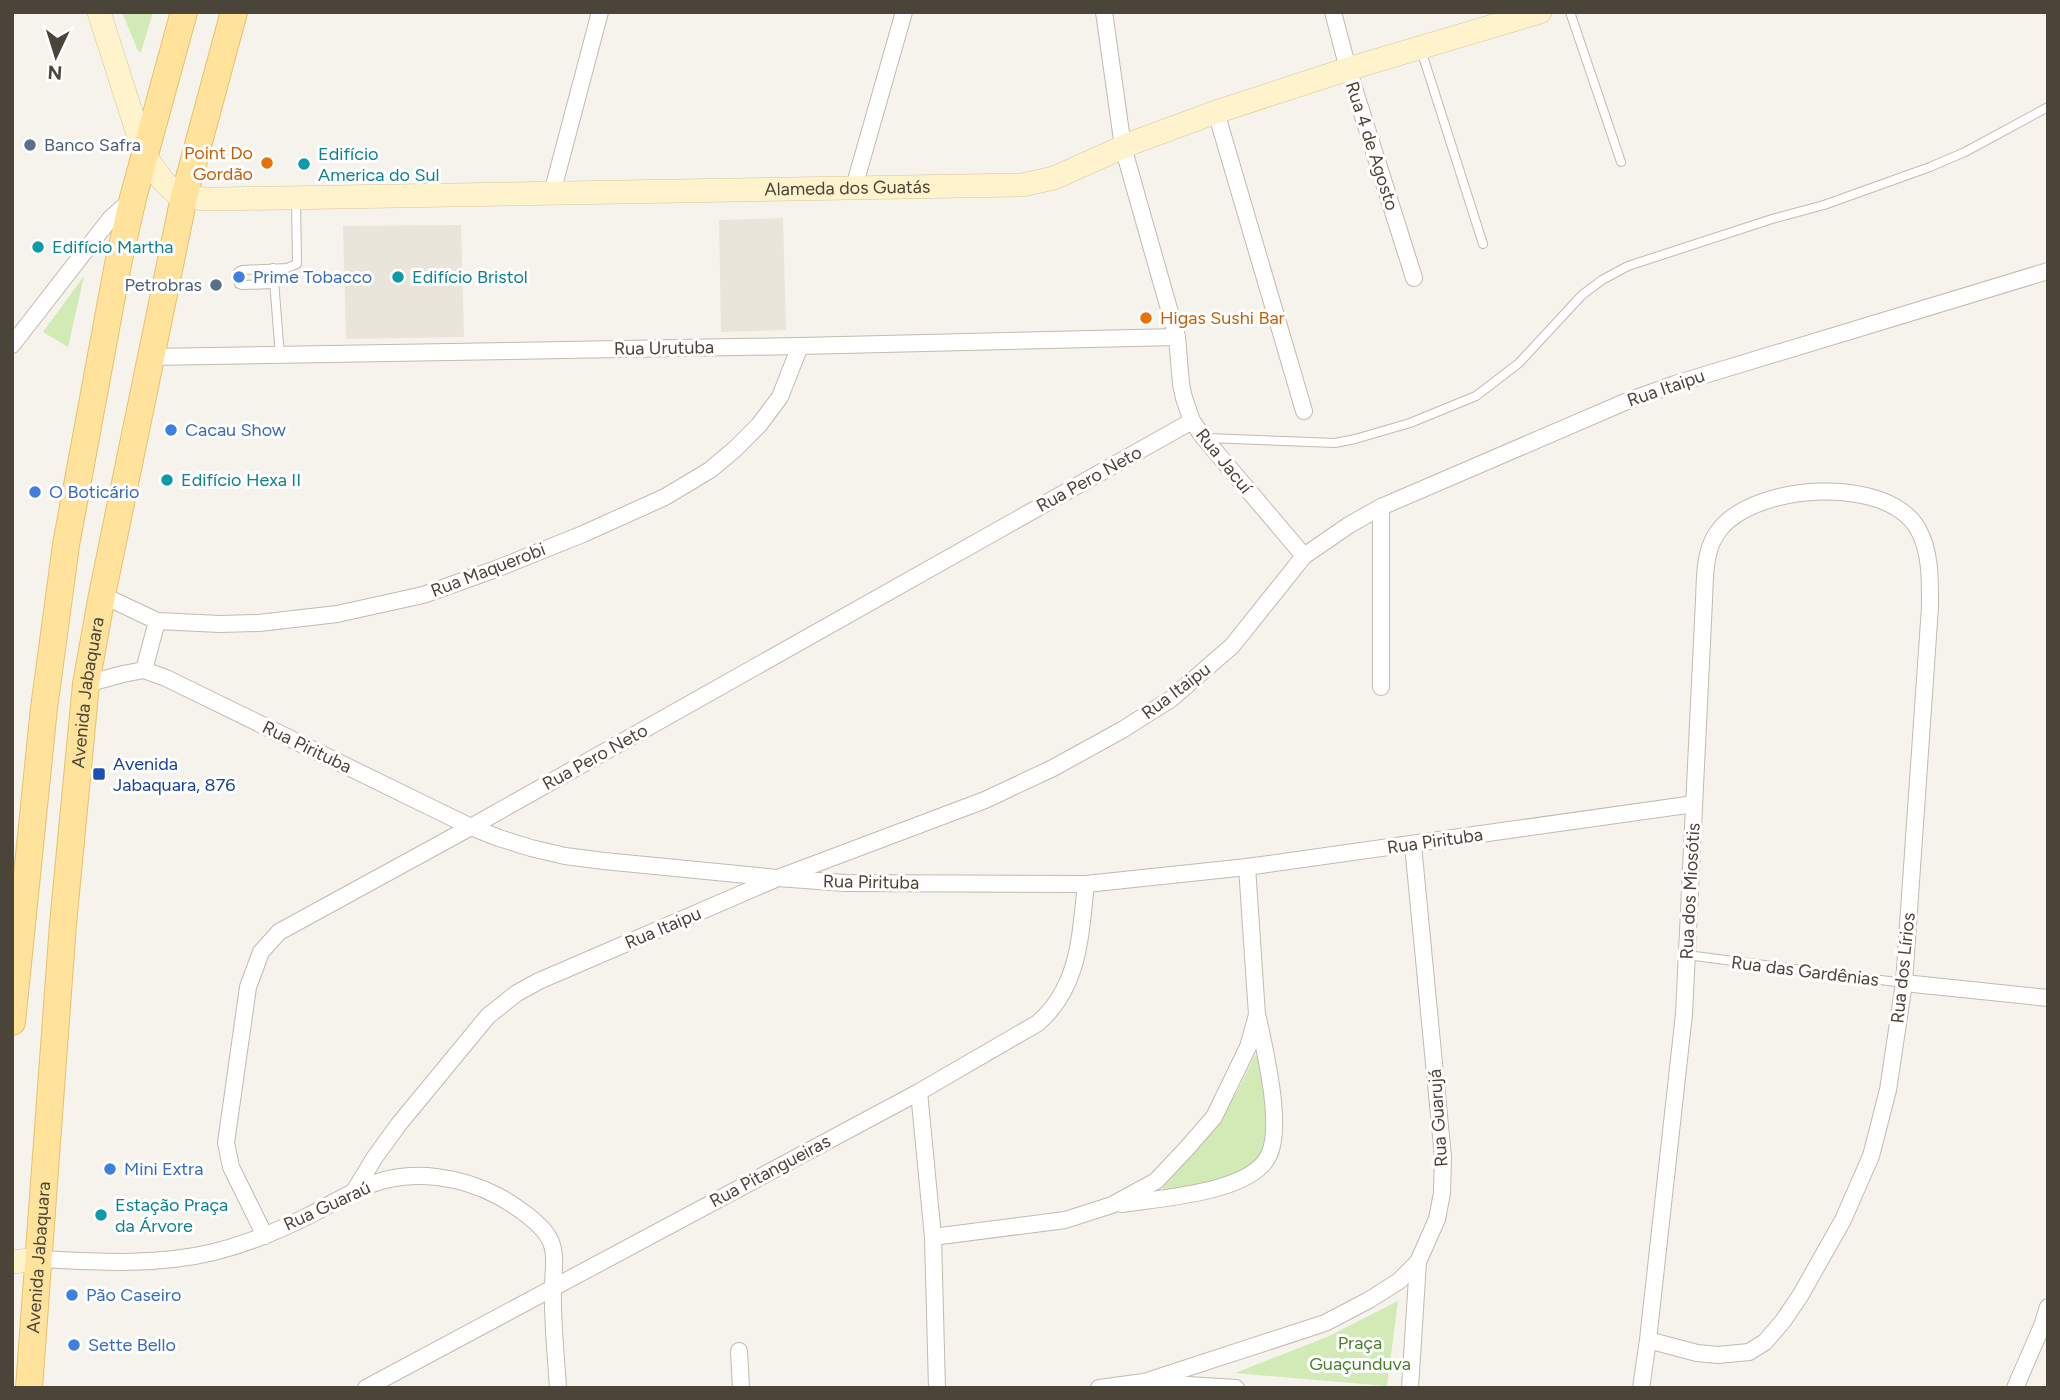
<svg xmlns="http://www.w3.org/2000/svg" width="2060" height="1400" font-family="Figtree,sans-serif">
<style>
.residential{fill:#eae5da}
.green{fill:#d2eab5}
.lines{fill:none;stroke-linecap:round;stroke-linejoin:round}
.lane-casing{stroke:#c2bbae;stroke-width:10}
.street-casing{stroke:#c2bbae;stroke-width:18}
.secondary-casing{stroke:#d6c79b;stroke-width:24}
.primary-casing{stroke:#e6c16a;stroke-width:28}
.lane{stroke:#fff;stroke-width:8}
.street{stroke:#fff;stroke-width:16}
.secondary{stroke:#fff3cd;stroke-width:23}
.primary{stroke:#ffe39c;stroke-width:26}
.service-dot{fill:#5c6f8a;stroke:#fff;stroke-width:2.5}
.food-dot{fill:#e8710a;stroke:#fff;stroke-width:2.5}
.culture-dot{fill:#0f9aa8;stroke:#fff;stroke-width:2.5}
.shop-dot{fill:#3f7fe0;stroke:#fff;stroke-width:2.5}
.transit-dot{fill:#1a4fb4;stroke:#fff;stroke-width:2.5}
.labels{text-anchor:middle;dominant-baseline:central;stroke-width:6;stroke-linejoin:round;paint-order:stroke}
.service-label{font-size:18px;fill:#4e5e75;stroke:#fff;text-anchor:start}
.street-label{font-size:18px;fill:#4b4439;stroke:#fff}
.food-label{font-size:18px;fill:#c56008;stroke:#fff;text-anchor:end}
.culture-label{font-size:18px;fill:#0d838f;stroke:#fff;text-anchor:start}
.shop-label{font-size:18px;fill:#366cbe;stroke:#fff;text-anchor:start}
.transit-label{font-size:18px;fill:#164399;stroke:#fff;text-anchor:start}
.park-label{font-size:18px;fill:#4a7f2a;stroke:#fff}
</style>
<rect width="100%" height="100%" fill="#f6f3ec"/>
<g class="residential">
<polygon points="783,218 786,330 721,332 719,220"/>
<polygon points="461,225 464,337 346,339 343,226"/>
</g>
<g class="green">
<polygon points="122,12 153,12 141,52 138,51"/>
<polygon points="84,276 68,347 43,332"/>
<polygon points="1255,1055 1263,1058 1266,1074 1267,1142 1262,1157 1249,1171 1170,1193 1163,1190 1164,1181 1210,1132 1237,1092"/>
<polygon points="1398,1301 1387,1386 1235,1373 1327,1337"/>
</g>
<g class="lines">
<defs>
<g id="lane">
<polyline points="1570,12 1621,162"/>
<polyline points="1421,50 1483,244"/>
<polyline points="273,268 280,356"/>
<polyline points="274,284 242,285 239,284 238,272 242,270 287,268 297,264 296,200"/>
<polyline points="1207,438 1335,443 1355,439 1410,423 1476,396 1519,363 1582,295 1602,280 1628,266 1772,219 1824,205 1930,167 1965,152 2048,107"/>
<polyline points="1687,955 1904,983"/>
</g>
<g id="street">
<polyline points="1104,12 1123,147 1177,337 1181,384 1184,398 1192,421 1204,438 1304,556"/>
<polyline points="1333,12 1348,69 1414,278"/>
<polyline points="1216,112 1304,411"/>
<polyline points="854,187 904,12"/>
<polyline points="552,193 600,12"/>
<polyline points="12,345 110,219 131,200"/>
<polyline points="150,357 800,346 1177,337"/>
<polyline points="102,595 157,621 220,624 259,623 337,614 423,595 496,569 583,534 665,497 710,470 735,449 759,425 780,397 800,346"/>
<polyline points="144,670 157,621"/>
<polyline points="86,684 123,674 144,670 166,678 471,827 499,838 531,848 565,856 604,861 778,878 845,883 1086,884 1247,867 1694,804"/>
<polyline points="1381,687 1381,507"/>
<polyline points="1904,983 2048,998"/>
<polyline points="919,1092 933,1237 937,1388"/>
<polyline points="353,1193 375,1157 399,1124 488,1016 517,993 539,981 778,878 985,800 1053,768 1122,730 1171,699 1232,646 1304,556 1349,525 1381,507 1625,402 1675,384 2048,271"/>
<path d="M1122,1204C1159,1198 1252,1193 1269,1155C1283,1125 1265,1051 1258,1018"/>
<polyline points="265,1236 231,1167 226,1143 248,987 261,952 279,932 471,827 1192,421"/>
<polyline points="933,1237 1065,1220 1112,1205 1156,1181 1188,1147 1214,1117 1248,1047 1257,1015 1247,867"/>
<path d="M39,1259C98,1262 156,1266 214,1252C246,1244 278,1231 308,1216C330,1205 351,1191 375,1183C414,1169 462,1177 498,1196C513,1204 543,1224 550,1240C557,1254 553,1272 553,1287C552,1320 556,1355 558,1388"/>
<polyline points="739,1351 741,1388"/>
<polyline points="1155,1383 1236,1388"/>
<path d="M366,1388L919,1092L1038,1023C1080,986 1080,936 1086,884"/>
<polyline points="1099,1388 1144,1382 1325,1323 1369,1300 1399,1281 1418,1262"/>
<polyline points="1410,1388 1418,1262 1437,1219 1442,1193 1443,1157 1413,845"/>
<path d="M1641,1388L1648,1340L1684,1014L1704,600C1705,576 1704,548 1720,529C1756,484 1886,474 1918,529C1931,552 1930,581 1930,607L1904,983L1888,1090L1871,1156L1843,1220L1800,1296L1783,1321L1765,1342L1749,1352L1718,1355L1697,1353L1648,1340"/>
<polyline points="2015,1388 2042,1326 2048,1307"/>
</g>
<g id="secondary">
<path id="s1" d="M99,12L145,156L164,182L177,194L203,199H219L1022,185L1054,178L1132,143L1216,112L1348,69L1540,12"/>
<polyline points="12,1262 39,1259"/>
</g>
<g id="primary">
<polyline points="12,1022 44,708 66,545 118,264 133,198 184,12"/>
<path id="s2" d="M29,1388L63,924L86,684L102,595L184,197L234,12"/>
</g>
</defs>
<use href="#lane" class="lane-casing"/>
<use href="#street" class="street-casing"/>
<use href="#secondary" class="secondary-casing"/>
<use href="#primary" class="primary-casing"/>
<use href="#lane" class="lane"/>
<use href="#street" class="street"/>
<use href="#secondary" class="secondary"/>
<use href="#primary" class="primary"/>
</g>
<g class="service-dot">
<circle cx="30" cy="145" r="7"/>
<circle cx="216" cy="285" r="7"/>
</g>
<g class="food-dot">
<circle cx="267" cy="163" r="7"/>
<circle cx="1146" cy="318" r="7"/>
</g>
<g class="culture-dot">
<circle cx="304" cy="164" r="7"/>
<circle cx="38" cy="247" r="7"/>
<circle cx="398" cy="277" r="7"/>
<circle cx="167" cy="480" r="7"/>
<circle cx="101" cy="1215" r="7"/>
</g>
<g class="shop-dot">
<circle cx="239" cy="277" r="7"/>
<circle cx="171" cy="430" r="7"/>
<circle cx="35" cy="492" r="7"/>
<circle cx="110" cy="1169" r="7"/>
<circle cx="72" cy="1295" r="7"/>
<circle cx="74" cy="1345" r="7"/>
</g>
<rect class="transit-dot" x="92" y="767" width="14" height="14" rx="3.5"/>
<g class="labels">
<g class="service-label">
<text x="44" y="145">Banco Safra</text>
<text x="202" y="285" text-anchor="end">Petrobras</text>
</g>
<g class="street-label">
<text transform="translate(1372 146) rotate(72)">Rua 4 de Agosto</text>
<text stroke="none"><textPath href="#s1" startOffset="872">Alameda dos Guatás</textPath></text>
<text transform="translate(664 348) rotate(-1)">Rua Urutuba</text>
<text transform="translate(1666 388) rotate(-19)">Rua Itaipu</text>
<text transform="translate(1224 461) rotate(51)">Rua Jacuí</text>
<text transform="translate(1089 479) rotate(-29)">Rua Pero Neto</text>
<text transform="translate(488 570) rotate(-21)">Rua Maquerobi</text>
<text transform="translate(1176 691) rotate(-37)">Rua Itaipu</text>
<text stroke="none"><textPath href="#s2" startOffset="698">Avenida Jabaquara</textPath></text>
<text transform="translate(307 747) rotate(26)">Rua Pirituba</text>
<text transform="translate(595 757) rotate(-29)">Rua Pero Neto</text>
<text transform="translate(1435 841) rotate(-8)">Rua Pirituba</text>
<text transform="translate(871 882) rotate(1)">Rua Pirituba</text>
<text transform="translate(1690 891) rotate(-87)">Rua dos Miosótis</text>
<text transform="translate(663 928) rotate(-23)">Rua Itaipu</text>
<text transform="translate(1903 968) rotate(-84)">Rua dos Lírios</text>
<text transform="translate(1805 971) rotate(7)">Rua das Gardênias</text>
<text transform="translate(1438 1118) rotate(-94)">Rua Guarujá</text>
<text transform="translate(770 1171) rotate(-28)">Rua Pitangueiras</text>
<text transform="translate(327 1206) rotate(-25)">Rua Guaraú</text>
<text stroke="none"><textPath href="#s2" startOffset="131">Avenida Jabaquara</textPath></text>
</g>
<g class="food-label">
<text x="253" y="153">Point Do<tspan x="253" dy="21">Gordão</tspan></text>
<text x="1160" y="318" text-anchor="start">Higas Sushi Bar</text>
</g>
<g class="culture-label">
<text x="318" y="154">Edifício<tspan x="318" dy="21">America do Sul</tspan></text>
<text x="52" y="247">Edifício Martha</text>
<text x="412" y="277">Edifício Bristol</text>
<text x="181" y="480">Edifício Hexa II</text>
<text x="115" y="1205">Estação Praça<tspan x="115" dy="21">da Árvore</tspan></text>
</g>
<g class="shop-label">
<text x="253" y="277">Prime Tobacco</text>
<text x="185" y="430">Cacau Show</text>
<text x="49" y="492">O Boticário</text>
<text x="124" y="1169">Mini Extra</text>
<text x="86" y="1295">Pão Caseiro</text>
<text x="88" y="1345">Sette Bello</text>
</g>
<g class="transit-label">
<text x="113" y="764">Avenida<tspan x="113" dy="21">Jabaquara, 876</tspan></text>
</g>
<g class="park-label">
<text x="1360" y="1343">Praça<tspan x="1360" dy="21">Guaçunduva</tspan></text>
</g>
</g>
<rect width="2060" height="1400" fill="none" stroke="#4b4439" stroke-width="28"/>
<g transform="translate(56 56) rotate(184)" stroke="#ffffff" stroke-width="5" paint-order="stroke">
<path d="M0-5L12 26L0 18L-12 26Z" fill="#4b4439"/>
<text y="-10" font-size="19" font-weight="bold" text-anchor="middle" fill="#4b4439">N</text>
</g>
</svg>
